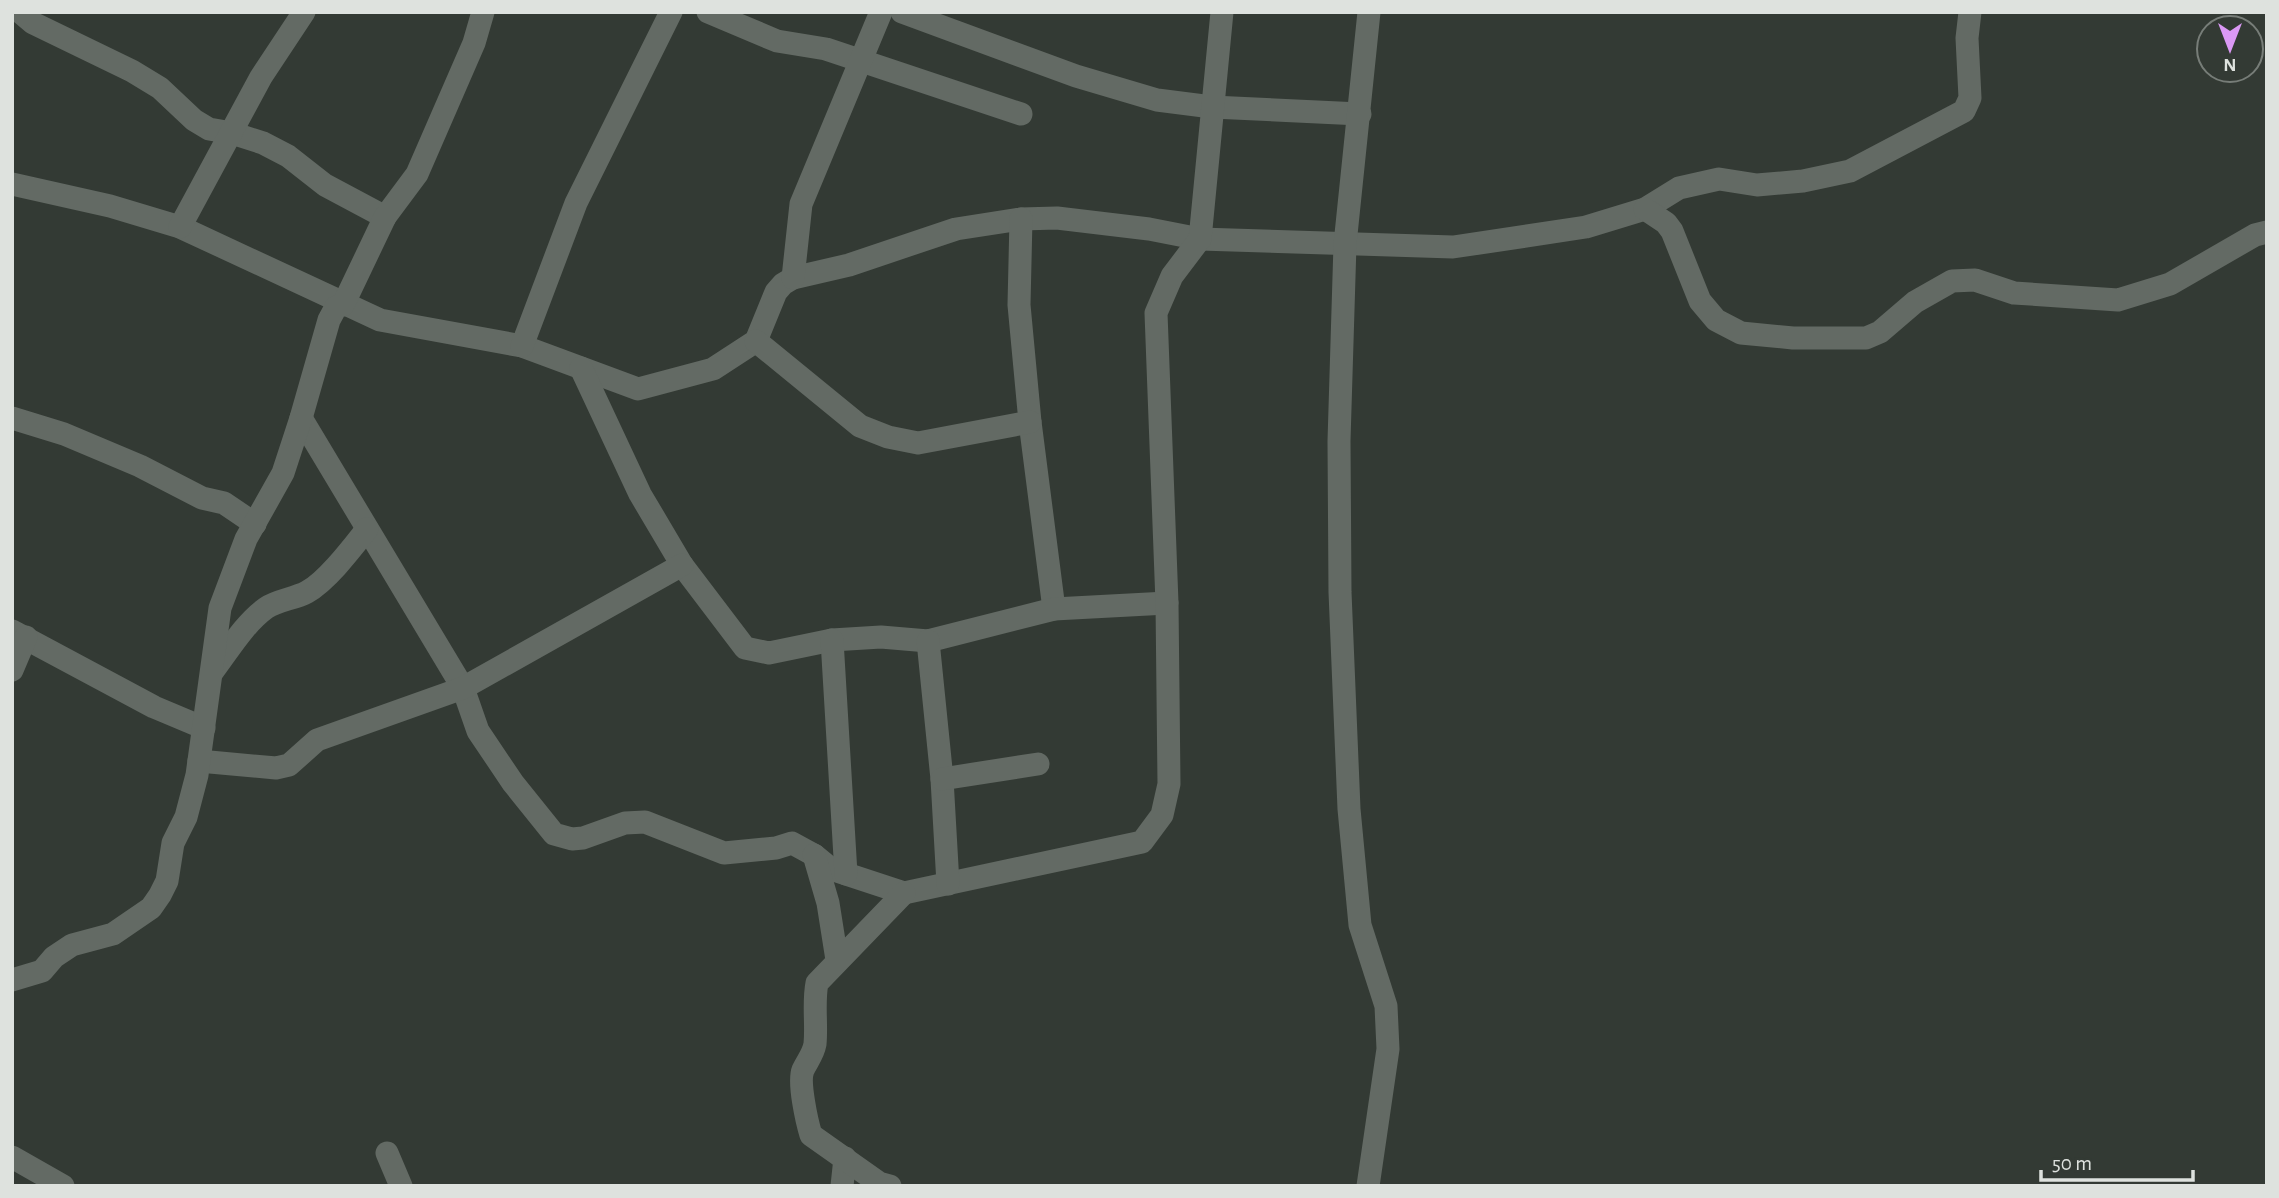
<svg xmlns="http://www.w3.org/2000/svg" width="2279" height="1198" font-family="'Alegreya Sans',sans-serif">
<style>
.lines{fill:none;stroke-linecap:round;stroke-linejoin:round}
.street{stroke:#636a64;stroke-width:23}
</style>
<rect width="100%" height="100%" fill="#333a34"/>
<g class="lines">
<g class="street">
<polyline points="20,12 33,23 132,71 160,88 194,120 209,129 232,133 263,143 288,156 325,185 385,217"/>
<polyline points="708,12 777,41 826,49 1021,114"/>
<polyline points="902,12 1076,76 1157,100 1212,107 1360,114"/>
<polyline points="12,184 110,206 180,227 380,320 522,346 638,389 713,369 756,341 776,292 783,284 793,278 849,265 956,229 1021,219 1057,218 1149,229 1200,239 1453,247 1586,227 1645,209 1679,188 1719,179 1757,185 1803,181 1850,171 1964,111 1970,98 1967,38 1970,12"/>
<polyline points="1645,209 1666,223 1672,231 1700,301 1716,320 1741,333 1793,338 1866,338 1880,332 1915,302 1952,281 1975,280 2014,293 2118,300 2170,284 2255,235 2267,232"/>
<polyline points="1021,219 1019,305 1030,422 1054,609"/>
<polyline points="180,227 261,77 304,12"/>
<polyline points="793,278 801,204 881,12"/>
<polyline points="756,341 860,426 888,437 918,443 1030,422"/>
<polyline points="522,346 576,203 671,12"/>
<polyline points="581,368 640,494 682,565 745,648 769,653 832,640 881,637 928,641 1054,609 1167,603"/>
<polyline points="12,418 64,434 140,466 202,498 224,503 255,524"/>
<polyline points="301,418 463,688 478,731 513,783 554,834 572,839 583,838 625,823 645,822 724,853 776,848 792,843 814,855 831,869 904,893 1142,842 1162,815 1169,784 1167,603 1156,313 1172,276 1200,239 1222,12"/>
<polyline points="12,631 154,707 204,728"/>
<polyline points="832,640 846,874"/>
<polyline points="928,641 942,779 948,884"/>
<polyline points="12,670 26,637"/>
<path d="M213,671C229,650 244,624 266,608C278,600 294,599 307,592C327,581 352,548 367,529"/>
<polyline points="199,761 276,768 289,765 317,740 463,688 682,565"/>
<polyline points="942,779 1038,764"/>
<polyline points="814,855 828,903 837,960"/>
<polyline points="12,980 42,971 54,957 72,945 113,934 151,908 160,895 167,881 173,843 186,817 197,775 220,608 246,539 283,473 301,418 329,320 336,307 343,305 385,217 417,174 474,43 483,12"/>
<polyline points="387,1153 401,1186"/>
<polyline points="12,1157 63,1186"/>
<polyline points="842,1186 845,1158"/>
<path d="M890,1186L879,1183L811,1135C807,1122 798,1082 803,1070C807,1061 813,1055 815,1044C817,1024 813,1003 817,983L904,893"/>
<polyline points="1368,1186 1388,1049 1386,1006 1360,925 1349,809 1340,592 1339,441 1345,244 1369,12"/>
</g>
</g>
<rect width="2279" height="1198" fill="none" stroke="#dee2de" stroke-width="28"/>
<g transform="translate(2230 49) rotate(180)"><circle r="33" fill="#333a34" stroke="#777d78" stroke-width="2"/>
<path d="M0-5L12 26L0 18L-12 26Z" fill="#db99f5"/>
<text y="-10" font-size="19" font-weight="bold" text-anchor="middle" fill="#dee2de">N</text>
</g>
<path d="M2041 1170v10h152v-10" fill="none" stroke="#dee2de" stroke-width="3.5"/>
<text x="2052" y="1170" font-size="21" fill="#dee2de" stroke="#333a34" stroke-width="5" paint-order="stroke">50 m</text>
</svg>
